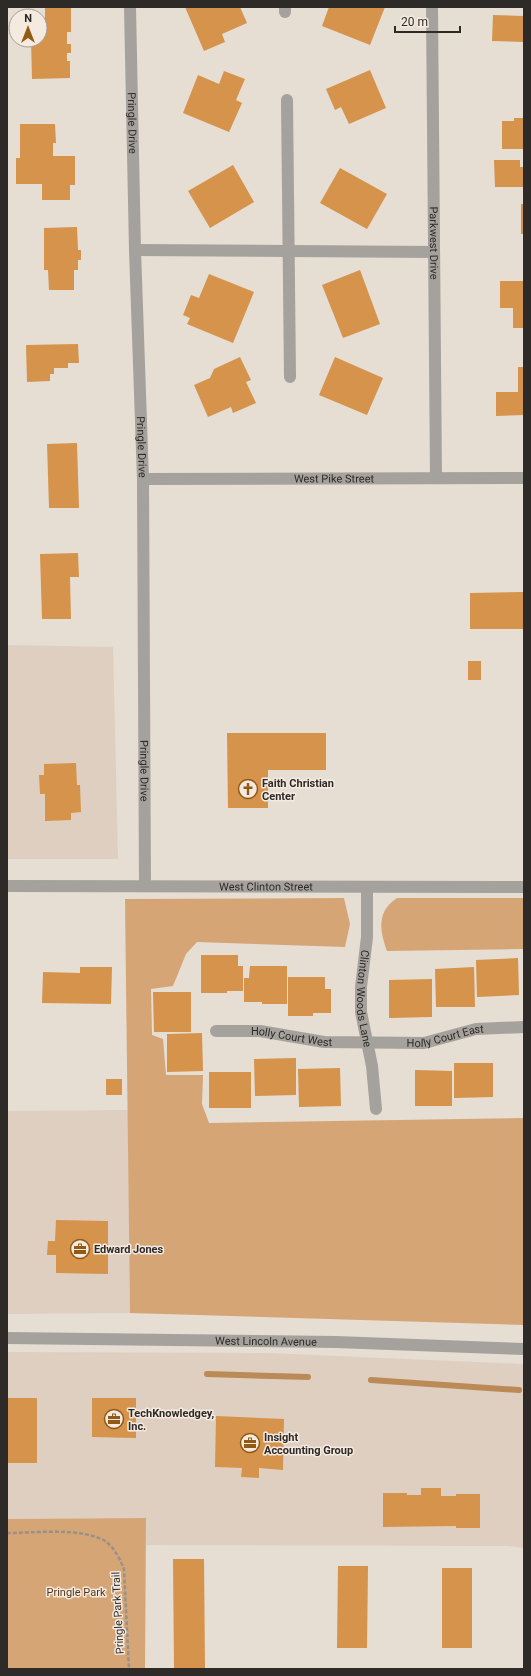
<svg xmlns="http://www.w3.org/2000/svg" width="531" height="1676" font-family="Roboto,sans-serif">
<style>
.built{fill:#decfc1}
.green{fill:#d6a575}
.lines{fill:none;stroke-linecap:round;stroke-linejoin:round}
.stream{stroke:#bb8a57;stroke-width:6}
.building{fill:#d5934b}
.path{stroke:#98918a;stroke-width:2.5;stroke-dasharray:4 2;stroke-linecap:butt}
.minor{stroke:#a5a19d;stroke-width:12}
.labels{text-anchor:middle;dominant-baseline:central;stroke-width:3;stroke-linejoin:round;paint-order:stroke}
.street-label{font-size:11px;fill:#2e2a27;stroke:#f4eae0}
.poi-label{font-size:11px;font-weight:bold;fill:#2e2a27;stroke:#f4eae0;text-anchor:start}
.park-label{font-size:11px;fill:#533719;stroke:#f4eae0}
</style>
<rect width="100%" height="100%" fill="#e6ddd3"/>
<g class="built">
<polygon points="7,645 113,647 118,859 7,859"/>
<polygon points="128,1110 130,1313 7,1314 7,1111"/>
<polygon points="7,1352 267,1353 524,1364 524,1548 508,1546 146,1545 146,1518 7,1519"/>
</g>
<g class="green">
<polygon points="344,898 350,924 345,947 197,942 186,954 173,986 151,989 152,1035 163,1039 166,1075 203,1075 202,1104 209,1123 524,1118 524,1325 130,1313 125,899"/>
<path d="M397,898H524V949L387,951C379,930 377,911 397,898Z"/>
<polygon points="146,1518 145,1669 7,1669 7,1519"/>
</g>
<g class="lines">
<g class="stream">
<polyline points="207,1374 308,1377"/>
<polyline points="371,1380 519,1390"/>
</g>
</g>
<g class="building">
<polygon points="45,7 71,7 71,32 67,32 67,44 71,44 71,53 67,53 67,61 70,61 70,78 32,79 31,40 40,40 40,28 45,28"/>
<polygon points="185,7 240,7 247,23 222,34 225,42 204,51"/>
<polygon points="329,7 385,7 370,45 322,26"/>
<polygon points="493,15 524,16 524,42 492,41"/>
<polygon points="370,70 386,108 349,124 341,107 335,110 326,89"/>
<polygon points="224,71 245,79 236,100 242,103 229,132 183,113 198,75 219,84"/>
<polygon points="514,118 524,118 524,149 502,149 502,121 514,121"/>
<polygon points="20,124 55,124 56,143 53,143 53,156 75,156 75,185 70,185 70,200 42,200 42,184 16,184 16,158 20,158"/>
<polygon points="494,160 520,160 520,167 524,167 524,187 495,187"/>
<polygon points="233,165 254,202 210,228 188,191"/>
<polygon points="340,168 387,194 367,229 320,203"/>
<rect x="521" y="204" width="3" height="30"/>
<polygon points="77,227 78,250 81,250 81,260 78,260 78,270 74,270 74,290 49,290 48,270 44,270 44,228"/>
<polygon points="360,270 380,324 343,338 322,285"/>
<polygon points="209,274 254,292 233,343 187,324 190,318 183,315 191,295 199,298"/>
<polygon points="500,281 524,281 524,328 513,328 513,308 500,308"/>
<polygon points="78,344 79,363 68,363 68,368 54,368 54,374 50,374 50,381 27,382 26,345"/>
<polygon points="240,357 251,380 246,382 256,403 233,413 231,407 208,417 194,385 210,378 214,369"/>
<polygon points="335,357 383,378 367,415 319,395"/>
<polygon points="518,367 524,367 524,415 496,416 496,392 518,392"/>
<polygon points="77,443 79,508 49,508 47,444"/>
<polygon points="78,553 79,577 70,577 71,619 42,619 40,554"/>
<polygon points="524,592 524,629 470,629 470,593"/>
<rect x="468" y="661" width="13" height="19"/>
<polygon points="227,733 326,733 326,770 268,770 268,808 228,808"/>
<polygon points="76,763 77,785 80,785 81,812 71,813 71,820 45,821 45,794 40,794 39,775 44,775 44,764"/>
<polygon points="201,955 238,955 238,966 243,966 243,991 227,991 227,993 201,993"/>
<polygon points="518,958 519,995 477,997 476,960"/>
<polygon points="250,966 287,966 287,1004 262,1004 262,1002 244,1002 244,978 249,978"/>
<polygon points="80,967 112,967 111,1004 42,1003 43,972 80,973"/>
<polygon points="474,967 475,1007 436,1007 435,969"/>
<polygon points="288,977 325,977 325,989 331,989 331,1013 313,1013 313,1016 288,1016"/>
<polygon points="432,979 432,1017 389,1018 389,980"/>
<polygon points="153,992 191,992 191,1032 154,1032"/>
<polygon points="202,1033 203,1071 167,1072 167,1034"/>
<polygon points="296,1058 296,1095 255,1096 254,1059"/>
<polygon points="454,1063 493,1063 493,1097 454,1098"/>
<polygon points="340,1068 341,1106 299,1107 298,1069"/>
<polygon points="415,1070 452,1071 452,1106 415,1106"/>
<rect x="209" y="1072" width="42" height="36"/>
<rect x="106" y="1079" width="16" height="16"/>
<polygon points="56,1220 108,1221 108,1274 56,1273 56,1255 47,1255 48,1241 55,1241"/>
<rect x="7" y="1398" width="30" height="65"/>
<polygon points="92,1398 136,1398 136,1438 92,1437"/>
<polygon points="216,1416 284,1419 283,1470 259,1468 259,1478 241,1477 242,1468 215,1467"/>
<polygon points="421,1488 441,1488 441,1496 456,1496 456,1494 480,1494 480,1528 456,1528 456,1526 383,1527 383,1493 407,1493 407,1495 421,1495"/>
<polygon points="173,1559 204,1559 205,1669 174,1669"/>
<polygon points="338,1566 368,1566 367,1648 337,1648"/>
<rect x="442" y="1568" width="30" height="80"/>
</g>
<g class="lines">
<path class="path" d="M7,1533C34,1533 81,1527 105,1541C114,1547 120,1559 124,1569L129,1669"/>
<g class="minor">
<path id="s1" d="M130,7L135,250L143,479L145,886"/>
<polyline points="285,7 285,12"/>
<path id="s2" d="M432,7L436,478"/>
<polyline points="287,100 290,377"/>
<polyline points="135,250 434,252"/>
<path id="s3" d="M143,479L524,478"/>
<path id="s4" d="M7,886L524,887"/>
<path id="s5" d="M367,887V937L361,987V1012L372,1066L376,1109"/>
<path id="s6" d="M216,1031H260L324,1042L424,1043L476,1029L524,1027"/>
<path id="s7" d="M7,1338L336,1342L524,1349"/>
</g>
</g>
<defs>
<symbol id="church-ring" viewBox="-11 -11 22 22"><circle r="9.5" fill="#f4eae0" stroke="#925a14" stroke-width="1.5"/><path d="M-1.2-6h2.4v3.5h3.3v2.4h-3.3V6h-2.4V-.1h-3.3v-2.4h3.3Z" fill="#925a14"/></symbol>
<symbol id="office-ring" viewBox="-11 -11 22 22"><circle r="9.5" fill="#f4eae0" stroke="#925a14" stroke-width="1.5"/><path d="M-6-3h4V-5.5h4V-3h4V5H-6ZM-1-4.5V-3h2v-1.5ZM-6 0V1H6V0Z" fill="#925a14"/></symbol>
</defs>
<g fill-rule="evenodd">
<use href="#church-ring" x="237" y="778" width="22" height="22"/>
<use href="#office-ring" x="69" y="1238" width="22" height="22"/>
<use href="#office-ring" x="103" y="1408" width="22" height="22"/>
<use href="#office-ring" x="239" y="1432" width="22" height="22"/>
</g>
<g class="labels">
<g class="street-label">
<text stroke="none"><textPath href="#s1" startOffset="116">Pringle Drive</textPath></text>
<text stroke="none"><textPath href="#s2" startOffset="236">Parkwest Drive</textPath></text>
<text stroke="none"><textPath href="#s1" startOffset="440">Pringle Drive</textPath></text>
<text stroke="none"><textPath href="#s3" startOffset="191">West Pike Street</textPath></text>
<text stroke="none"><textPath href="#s1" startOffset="764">Pringle Drive</textPath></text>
<text stroke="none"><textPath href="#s4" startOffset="259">West Clinton Street</textPath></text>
<text stroke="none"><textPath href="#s5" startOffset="112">Clinton Woods Lane</textPath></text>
<text stroke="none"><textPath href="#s6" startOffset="76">Holly Court West</textPath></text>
<text stroke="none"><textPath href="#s6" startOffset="231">Holly Court East</textPath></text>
<text stroke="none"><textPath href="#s7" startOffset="259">West Lincoln Avenue</textPath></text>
<text transform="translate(118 1613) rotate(-93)">Pringle Park Trail</text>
</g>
<g class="poi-label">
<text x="262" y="783">Faith Christian<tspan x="262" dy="13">Center</tspan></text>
<text x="94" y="1249">Edward Jones</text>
<text x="128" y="1413">TechKnowledgey,<tspan x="128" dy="13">Inc.</tspan></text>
<text x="264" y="1437">Insight<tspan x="264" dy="13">Accounting Group</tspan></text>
</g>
<g class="park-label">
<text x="76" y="1592">Pringle Park</text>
</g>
</g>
<rect width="531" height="1676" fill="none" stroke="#2e2a27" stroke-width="16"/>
<g transform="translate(28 28)"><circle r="19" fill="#f4eae0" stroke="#a59d96"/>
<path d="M0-3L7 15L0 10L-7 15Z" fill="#925a14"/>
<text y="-6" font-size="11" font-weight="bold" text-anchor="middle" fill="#2e2a27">N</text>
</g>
<path d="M395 26v6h65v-6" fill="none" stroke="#2e2a27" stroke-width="2"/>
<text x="401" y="26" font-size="12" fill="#2e2a27" stroke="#f4eae0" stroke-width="3" paint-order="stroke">20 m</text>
</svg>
